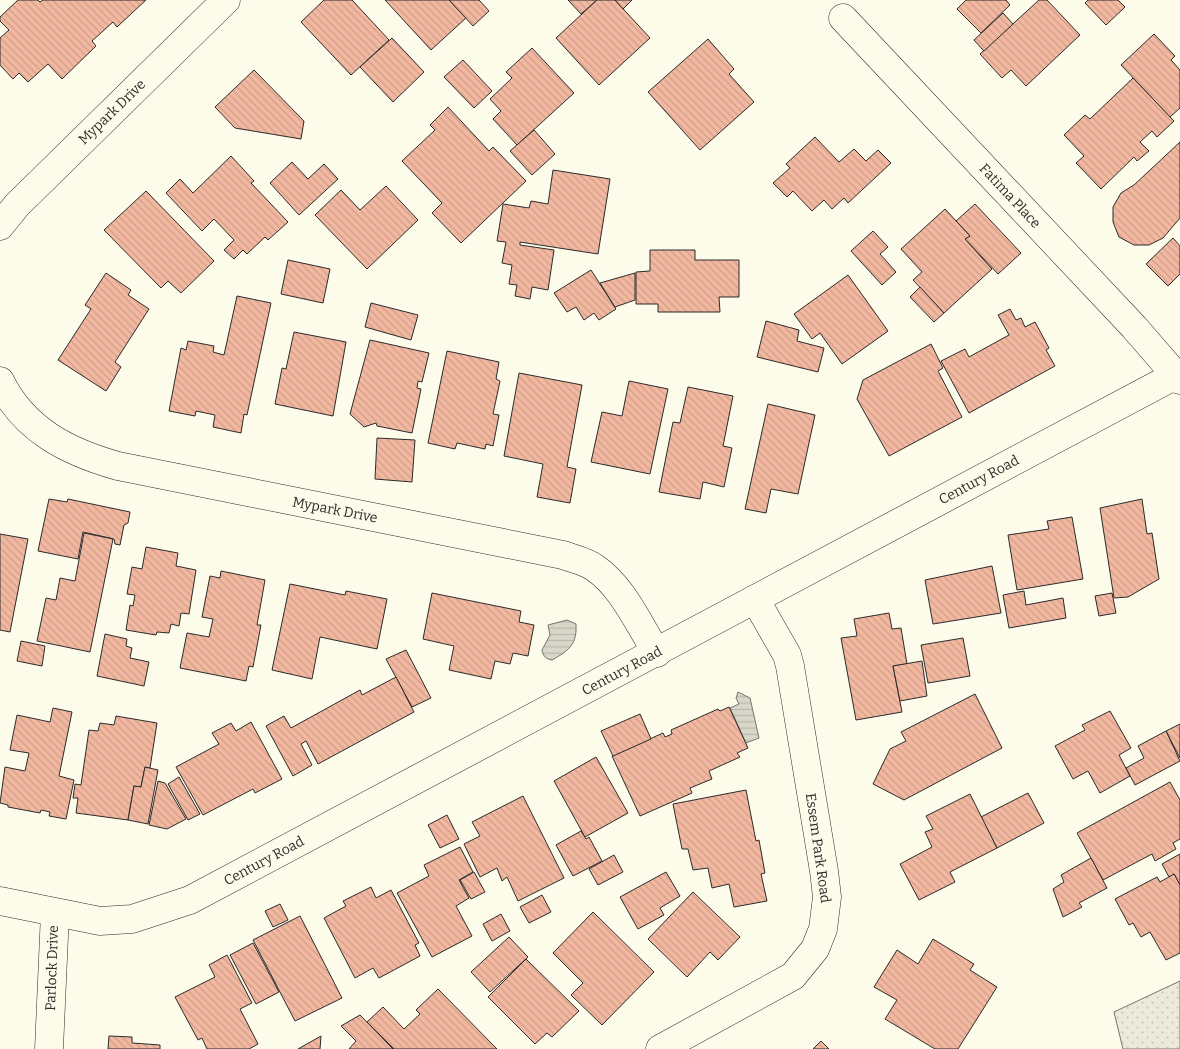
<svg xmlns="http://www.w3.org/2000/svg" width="1180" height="1049" font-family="Bitter,serif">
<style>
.grass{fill:url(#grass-dots);stroke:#74746e}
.water{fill:url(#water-rules);stroke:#74746e}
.building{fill:url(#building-back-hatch);stroke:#2b2b2b}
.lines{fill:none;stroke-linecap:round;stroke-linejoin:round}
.minor-casing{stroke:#2b2b2b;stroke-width:29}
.minor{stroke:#fdfbea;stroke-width:28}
.labels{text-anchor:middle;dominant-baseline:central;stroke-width:4;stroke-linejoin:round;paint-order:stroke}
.street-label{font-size:14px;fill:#2b2b2b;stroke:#fdfbea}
</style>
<defs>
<pattern id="grass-dots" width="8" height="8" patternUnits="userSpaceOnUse" patternTransform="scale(1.25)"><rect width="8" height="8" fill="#ecebdb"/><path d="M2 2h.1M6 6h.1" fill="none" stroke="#cbcabc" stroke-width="1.8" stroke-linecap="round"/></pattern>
<pattern id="water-rules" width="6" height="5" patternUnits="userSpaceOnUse" patternTransform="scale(1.25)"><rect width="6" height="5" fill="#d8d7c9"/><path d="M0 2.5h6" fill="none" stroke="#bab9ad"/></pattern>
<pattern id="building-back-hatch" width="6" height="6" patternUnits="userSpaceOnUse" patternTransform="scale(1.25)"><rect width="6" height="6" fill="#f2b8a0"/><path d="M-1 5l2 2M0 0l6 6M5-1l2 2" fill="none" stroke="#d09e8a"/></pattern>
</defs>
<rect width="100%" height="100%" fill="#fdfbea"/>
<polygon class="grass" points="1180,981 1180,1049 1123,1049 1114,1012"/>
<g class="water">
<path d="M567,620L576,624C577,644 570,650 552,660C546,659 543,656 542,650L550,635L548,625Z"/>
<polygon points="738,692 750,698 759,738 746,743 730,708 739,704 736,698"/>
</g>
<g class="building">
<polygon points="18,0 38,0 40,2 43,0 146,0 117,27 113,22 92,41 96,46 62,79 48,64 28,82 19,73 13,79 0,65 0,38 9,30 0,21 0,17"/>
<polygon points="324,0 352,0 389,40 351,75 301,22"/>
<polygon points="385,0 449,0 466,18 431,50"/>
<polygon points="449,0 479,0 489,11 473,26"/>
<polygon points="568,0 597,0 581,14"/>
<polygon points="597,0 615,0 650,38 599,85 556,38"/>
<polygon points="615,0 632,0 623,9"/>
<polygon points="966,0 1006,0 1010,5 981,33 957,9"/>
<polygon points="1039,0 1047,0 1080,35 1026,86 1011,70 1002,78 980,54"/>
<polygon points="1088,0 1118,0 1125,7 1106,25 1085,3"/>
<polygon points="1003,13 1013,24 984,51 974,40"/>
<polygon points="1154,34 1175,56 1171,60 1180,70 1180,108 1170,117 1121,65"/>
<polygon points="392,38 424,72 393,102 360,67"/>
<polygon points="708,39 734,69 729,74 754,102 700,150 648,92"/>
<polygon points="532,48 574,93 517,145 493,119 501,111 490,99 512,78 506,72"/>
<polygon points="463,60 492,91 474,108 444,77"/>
<polygon points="254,70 304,121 301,139 235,128 215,107"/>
<polygon points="1133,78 1174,121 1157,137 1152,131 1140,142 1149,151 1137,161 1134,157 1101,189 1076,163 1084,156 1064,135 1085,115 1090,119"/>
<polygon points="448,107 489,151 493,147 526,181 461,243 432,213 442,203 402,161 435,130 430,125"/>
<polygon points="534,130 555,154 532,175 510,151"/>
<polygon points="815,137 839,162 854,149 866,161 878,150 891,163 848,203 844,198 832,209 824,200 812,211 793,191 787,197 773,183 790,168 786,164"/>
<polygon points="1180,142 1180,218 1163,238 1149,245 1134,245 1119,237 1113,222 1113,207 1121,193 1134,185"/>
<polygon points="231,156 254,181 251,183 288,222 268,240 265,237 247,254 243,250 234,259 224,250 234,240 214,219 202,231 166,193 180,179 193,193"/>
<polygon points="292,162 308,179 324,164 338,179 299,215 270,183"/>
<polygon points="553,170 610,179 598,254 520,242 520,245 554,250 548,290 532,287 530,299 515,296 517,285 509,284 512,265 502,263 506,242 497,241 503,204 529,208 531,201 548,204"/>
<polygon points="386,186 418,220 367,269 315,215 341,190 360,210"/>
<polygon points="146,191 214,261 181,293 168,281 161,288 104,230"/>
<polygon points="975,204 1021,253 998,274 965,239 970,236 956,221"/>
<polygon points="945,209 970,236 965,239 992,269 944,313 913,280 922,272 901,249"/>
<polygon points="873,231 888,247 880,254 896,272 882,285 851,251"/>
<polygon points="1173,238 1180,246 1180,274 1168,286 1146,264"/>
<polygon points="650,250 695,250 695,260 739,260 739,297 719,297 720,312 658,312 658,304 636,304 636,272 650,271"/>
<polygon points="288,260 330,269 323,303 281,294"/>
<polygon points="591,270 616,309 599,320 594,313 584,320 576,307 567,312 554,293"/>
<polygon points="106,273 131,290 128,295 149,309 115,362 121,367 106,391 58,360 91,309 85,305"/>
<polygon points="635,273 635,300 615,307 600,283"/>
<polygon points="848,275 888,331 842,364 820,333 812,339 794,314"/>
<polygon points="920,287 944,313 934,322 910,297"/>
<polygon points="237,296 271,303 247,415 244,414 241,433 213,427 215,415 196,411 195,416 169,411 181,348 186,350 188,341 214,346 213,352 224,355"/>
<polygon points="371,303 418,315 411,340 365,327"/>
<polygon points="1010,309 1016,320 1021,318 1025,327 1035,322 1049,348 1046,350 1055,366 969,413 941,361 965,349 969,357 1009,335 998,315"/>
<polygon points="766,321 799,330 797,341 824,348 818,372 757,357"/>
<polygon points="294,332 346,342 333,416 275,404 282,368 286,369"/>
<polygon points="370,340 429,353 422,382 418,381 417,388 421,389 412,433 377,426 376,423 364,427 350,414"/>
<polygon points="931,344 943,368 938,371 962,417 889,456 857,399 863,380"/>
<polygon points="447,351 499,362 496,379 500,381 493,414 499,415 493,446 486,444 485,449 457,443 455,449 428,443"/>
<polygon points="519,373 582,385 567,467 576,469 570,503 537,497 543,464 504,456"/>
<polygon points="629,381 668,389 650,474 591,462 602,412 622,416"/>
<polygon points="688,387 733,396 723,446 732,448 724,487 703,482 700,499 659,492 673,422 680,423"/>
<polygon points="768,404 815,415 798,494 771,489 766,513 745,509"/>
<polygon points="377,438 415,440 412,482 375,479"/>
<polygon points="49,499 67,502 68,499 130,512 128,523 124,525 120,545 115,544 114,539 83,532 78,559 38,551"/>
<polygon points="1142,499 1147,534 1152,533 1159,579 1128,597 1114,598 1100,508"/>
<polygon points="1072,517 1083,579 1017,590 1008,535 1049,529 1047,521"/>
<polygon points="84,533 113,539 90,652 37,641 46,598 56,600 60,578 75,581"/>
<polygon points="0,534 28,539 10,632 0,630"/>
<polygon points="146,547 178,553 176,566 196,570 189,614 181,613 179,626 171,624 169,633 157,632 156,635 126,630 130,605 133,606 135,595 127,594 132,567 142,569"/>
<polygon points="992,566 1001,613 933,624 925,580"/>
<polygon points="221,571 265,580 257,625 261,625 253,667 249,666 246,681 180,668 187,633 209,637 213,619 202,617 210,576 220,578"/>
<polygon points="290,584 345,595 346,591 387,599 377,649 320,637 312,679 272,670"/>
<polygon points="1024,591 1026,605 1063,598 1066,618 1009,628 1003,595"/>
<polygon points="432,593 521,611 519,622 534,625 528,656 513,653 510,664 495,661 491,679 449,670 454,646 423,639"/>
<polygon points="1112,593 1116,613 1099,616 1095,596"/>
<polygon points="889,613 892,629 901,628 907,664 893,666 902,712 856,720 841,638 857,636 854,619"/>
<polygon points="105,634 127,639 126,646 132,648 130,658 149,662 144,686 97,676"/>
<polygon points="963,638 970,676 928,683 921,645"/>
<polygon points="21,641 45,646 42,666 17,661"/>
<polygon points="406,650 431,698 412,707 386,659"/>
<polygon points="922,661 927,696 900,701 893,666"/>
<polygon points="396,677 414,712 318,764 306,741 301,744 312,765 293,776 266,726 284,716 291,728 360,690 362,695"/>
<polygon points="975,694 1002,748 904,800 873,784 890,749 906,741 901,732"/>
<polygon points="729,707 748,748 737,753 740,757 709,771 712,779 690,788 692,793 640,816 612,756 663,733 665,737 672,734 671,730 718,709 720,711"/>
<polygon points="53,708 72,712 59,776 74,780 66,819 49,816 50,812 41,810 40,813 8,807 8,805 0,803 5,767 25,771 29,753 10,750 17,715 50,722"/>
<polygon points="1110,711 1131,748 1119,755 1130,776 1100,793 1088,771 1073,779 1055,746 1085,730 1082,725"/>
<polygon points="640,714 651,739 613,756 601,731"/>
<polygon points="116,716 157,723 150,768 145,767 141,787 134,786 128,820 76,813 78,798 73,798 75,784 81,785 89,730 98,731 100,723 114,725"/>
<polygon points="251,722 282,779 255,793 253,789 203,815 176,767 219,744 212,733 231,723 236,731"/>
<polygon points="1180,724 1180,758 1166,731"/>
<polygon points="1166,731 1180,761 1135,785 1126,768 1144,758 1138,746"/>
<polygon points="596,757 628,813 585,837 554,781"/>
<polygon points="145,767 158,770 148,824 128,820 134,786 141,787"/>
<polygon points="179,777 200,814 188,820 168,784"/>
<polygon points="158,781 165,783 186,819 167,829 149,825"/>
<polygon points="1170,782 1180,800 1180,839 1173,843 1176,849 1155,861 1152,854 1103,880 1077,833"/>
<polygon points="746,790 756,841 759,840 765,873 761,874 767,901 734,907 729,884 712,888 708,868 693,870 688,849 682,849 673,804"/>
<polygon points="1028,793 1044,823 997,848 981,817"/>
<polygon points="970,794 997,848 950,872 955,882 919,900 900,864 932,847 925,832 933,829 926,816"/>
<polygon points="523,796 564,878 518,901 507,877 502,881 497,868 480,877 464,844 480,836 472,822"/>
<polygon points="447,815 459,839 440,848 428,825"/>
<polygon points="581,831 586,839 589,837 602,861 573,876 556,845"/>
<polygon points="460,847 473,872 459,880 469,898 456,906 472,936 432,957 397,893 429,876 424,865"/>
<polygon points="1180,854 1180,885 1174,874 1169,877 1162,864"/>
<polygon points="614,855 623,872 598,885 589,869"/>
<polygon points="1091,858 1107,888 1079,903 1082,907 1063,917 1053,889 1064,882 1061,875"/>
<polygon points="474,872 485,892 471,899 460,880"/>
<polygon points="666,872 680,896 660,908 664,915 638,929 620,897"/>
<polygon points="1174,874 1180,885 1180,953 1166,960 1150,932 1141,937 1133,923 1129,925 1115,899 1157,877 1160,882"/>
<polygon points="371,887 376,898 391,890 419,943 415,945 420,956 379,978 373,968 355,978 324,918 346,906 343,901"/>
<polygon points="693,892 740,937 718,960 710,952 687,977 648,939"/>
<polygon points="542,895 551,912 529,923 520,907"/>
<polygon points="280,904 288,920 273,927 265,911"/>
<polygon points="593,912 654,972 602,1025 571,995 583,983 553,953"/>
<polygon points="501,914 510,931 492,941 483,924"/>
<polygon points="300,916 342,998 295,1021 253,940"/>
<polygon points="509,937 528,957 490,992 471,972"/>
<polygon points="933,939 974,964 970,970 997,987 958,1049 935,1049 885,1019 897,1000 874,987 897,950 918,964"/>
<polygon points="253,943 279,992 256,1004 230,955"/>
<polygon points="227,955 252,1003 240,1009 258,1044 249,1049 207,1049 202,1038 198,1040 175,997 215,977 209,965"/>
<polygon points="526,959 579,1011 552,1037 547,1033 535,1044 488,997"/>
<polygon points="438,989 497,1049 394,1049 367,1022 383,1007 404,1029 420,1014 416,1010"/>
<polygon points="360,1015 393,1049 349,1049 356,1041 341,1026"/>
<polygon points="109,1036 132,1037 132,1043 160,1045 160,1049 108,1049"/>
<polygon points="321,1036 320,1049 298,1049"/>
<polygon points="821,1041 829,1049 813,1049"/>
</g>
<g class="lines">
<defs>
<g id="minor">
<polyline points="843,18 1134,327 1180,380"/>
<polyline points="0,226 17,205 226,0"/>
<path d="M0,381C24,430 68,452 118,466L563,555C574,559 586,561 595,568C623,587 639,625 657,653"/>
<polyline points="0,901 100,921 132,919 190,900 1176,375"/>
<polyline points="49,1049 55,913"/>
<polyline points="660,1049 793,976 815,949 823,929 827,897 824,871 790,666 787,655 755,599"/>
</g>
</defs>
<use href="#minor" class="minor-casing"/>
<use href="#minor" class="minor"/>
</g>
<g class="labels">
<g class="street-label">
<text transform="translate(112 112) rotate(-44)">Mypark Drive</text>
<text transform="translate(1010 196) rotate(47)">Fatima Place</text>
<text transform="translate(979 480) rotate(-28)">Century Road</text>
<text transform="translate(335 510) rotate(11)">Mypark Drive</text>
<text transform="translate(622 671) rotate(-28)">Century Road</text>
<text transform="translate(818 848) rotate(82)">Essem Park Road</text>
<text transform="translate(264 861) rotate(-28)">Century Road</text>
<text transform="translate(52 968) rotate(-88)">Parlock Drive</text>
</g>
</g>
</svg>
